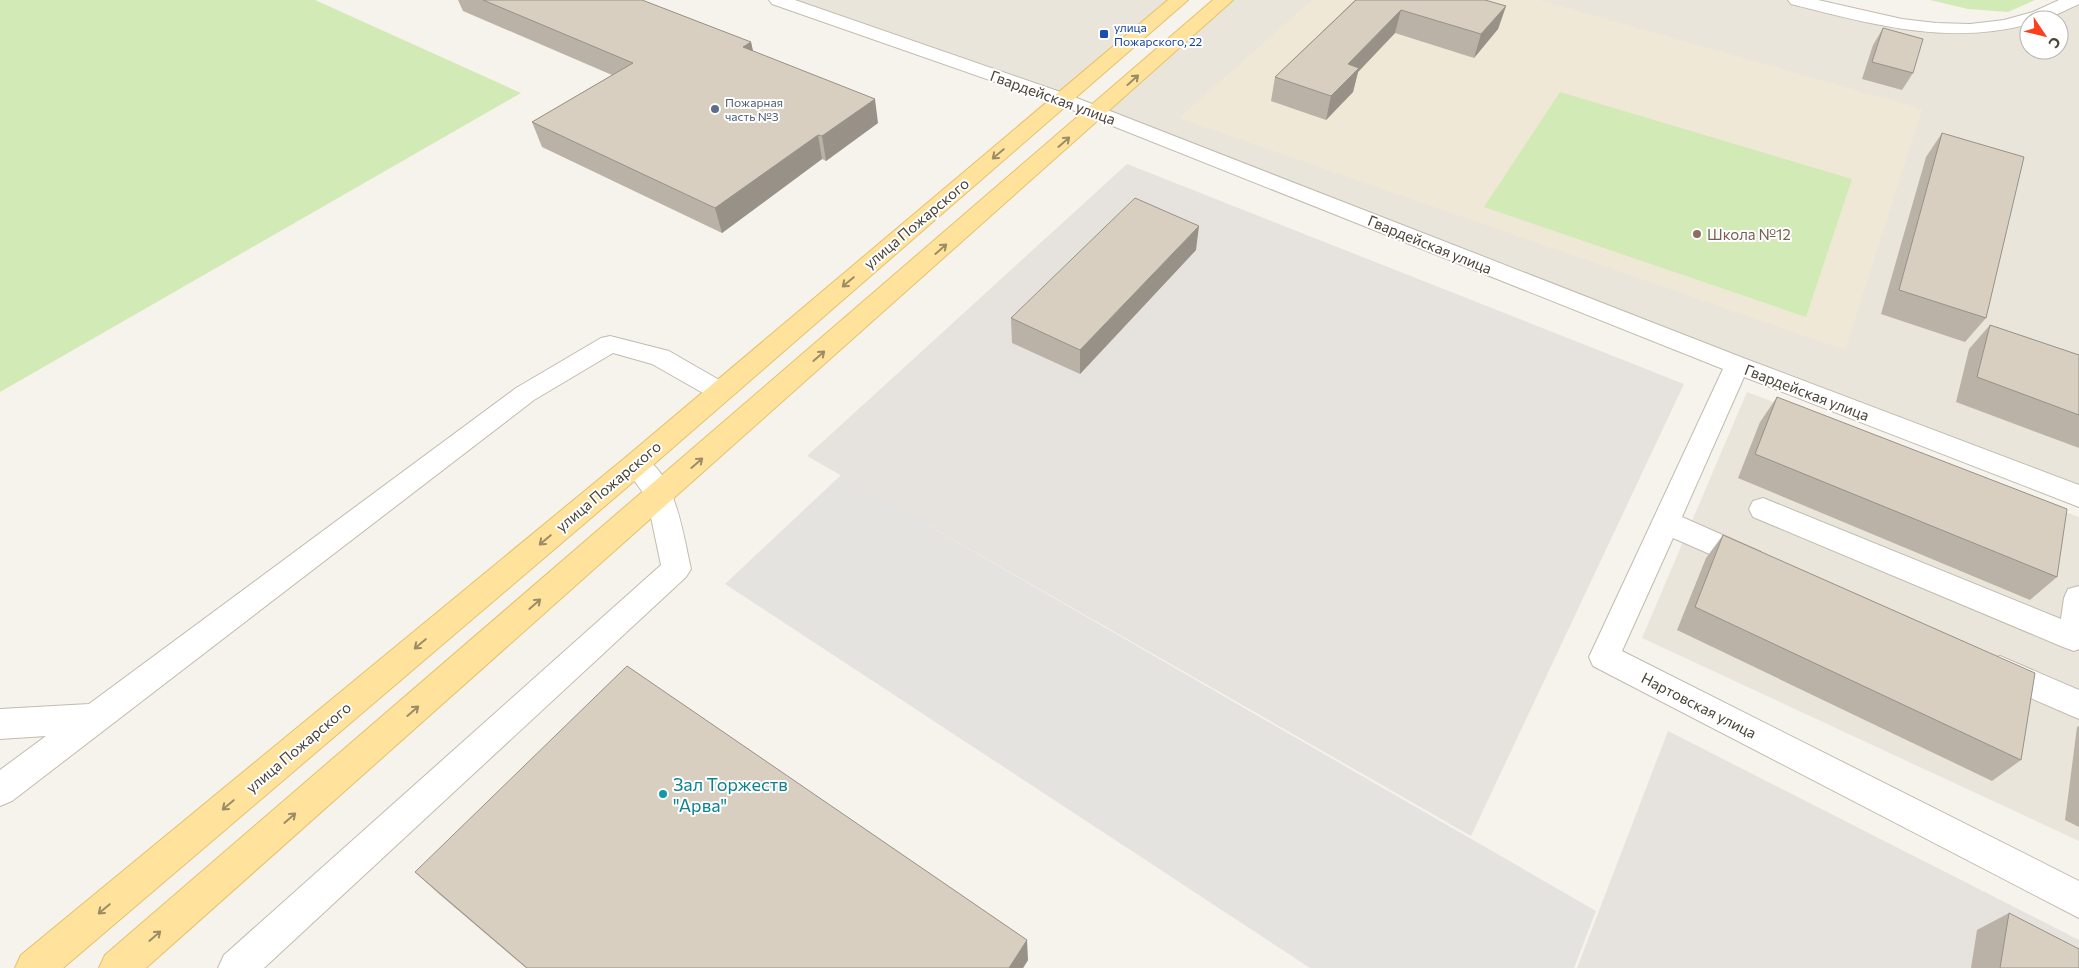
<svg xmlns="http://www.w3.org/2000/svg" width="2079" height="968" font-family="Commissioner,sans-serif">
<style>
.residential{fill:#eae5da;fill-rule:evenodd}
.industrial{fill:#e6e2dd}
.education{fill:#efe8d6}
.green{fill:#d2eab5}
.parking{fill:#e5e3e0}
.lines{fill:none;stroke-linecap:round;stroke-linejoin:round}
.minor-casing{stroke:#c2bbae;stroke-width:2}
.major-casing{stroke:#e6c16a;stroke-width:2}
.minor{fill:#fff;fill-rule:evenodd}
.major{fill:#ffe39c;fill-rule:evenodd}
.wall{fill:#bab2a6}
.shaded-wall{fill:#979187}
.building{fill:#d8cfc1;stroke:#979187}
.oneway{stroke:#9c8c66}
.transit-dot{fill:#1a4fb4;stroke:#fff;stroke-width:2}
.service-dot{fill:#5c6f8a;stroke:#fff;stroke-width:2}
.education-dot{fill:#8d6e63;stroke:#fff;stroke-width:2}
.culture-dot{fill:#0f9aa8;stroke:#fff;stroke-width:2}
.labels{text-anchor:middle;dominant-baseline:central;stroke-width:4;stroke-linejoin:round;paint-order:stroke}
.far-transit-label{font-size:12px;fill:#164399;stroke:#fff;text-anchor:start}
.far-service-label{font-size:12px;fill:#4e5e75;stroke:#fff;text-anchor:start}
.street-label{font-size:15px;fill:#4b4439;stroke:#fff}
.education-label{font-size:15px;fill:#785e54;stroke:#fff;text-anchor:start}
.near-culture-label{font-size:18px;fill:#0d838f;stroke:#fff;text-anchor:start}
</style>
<rect width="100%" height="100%" fill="#f6f3ec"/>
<g class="residential">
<polygon points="778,0 1179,0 1062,99"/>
<path d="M1224,0H1797L1878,21L1993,28L2079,0V496L1097,113ZM2029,20H2059V50H2029Z"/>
<polygon points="1747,392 2079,517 2079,841 1642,638"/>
</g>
<g class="industrial">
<polygon points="1127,164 1684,384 1471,836 807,456"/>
<polygon points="1668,731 2079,940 2079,968 1577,968"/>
</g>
<polygon class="education" points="1312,0 1539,0 1922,109 1845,350 1179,118"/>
<g class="green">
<polygon points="0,0 315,0 521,93 0,392"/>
<polygon points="1930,0 2035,0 2008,12 1968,9"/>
<polygon points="1560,92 1852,179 1806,317 1484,207"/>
</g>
<polygon class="parking" points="841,475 1596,911 1574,968 1310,968 725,584"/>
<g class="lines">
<defs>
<g id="minor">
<polygon points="769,0 795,0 1069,95 1746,359 2079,485 2079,507 1744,377 1682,517 1761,552 1766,560 1761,568 1751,572 1673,538 1622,651 2079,881 2079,918 1593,666 1589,657 1723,369 1055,103 772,4"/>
<path d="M1788,0H1818L1902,19L1936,23L1970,24L2004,20L2033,12L2059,0H2079V4L2045,20H2029V24C1948,46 1870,24 1791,4Z"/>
<polygon points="610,336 669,351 728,385 732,391 728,397 719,400 710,397 652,364 613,353 534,400 12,801 0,806 0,770 46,736 0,739 0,709 89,704 516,388 601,338"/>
<path d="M636,454C675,466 683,535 691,569L686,577L264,968H218L224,955L661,565L647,498L622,464L626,457Z"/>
<polygon points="1763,498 2061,619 2064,598 2068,589 2079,586 2079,649 2074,651 2063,647 1753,517 1749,509 1753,501"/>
<polygon points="2000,656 2079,690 2079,719 1989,680 1984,670 1989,660"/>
</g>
<g id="major">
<polygon points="1168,0 1188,0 646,471 63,968 15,968 21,955 626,457"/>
<polygon points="1213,0 1233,0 146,968 99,968 105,955"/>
</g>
</defs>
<use href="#minor" class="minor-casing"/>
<use href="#major" class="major-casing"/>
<use href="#minor" class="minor"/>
<use href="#major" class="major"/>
</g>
<g class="wall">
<polygon points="458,0 642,0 751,42 753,51 878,123 826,161 822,159 722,233 542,147 532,122 612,75 463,11"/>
<polygon points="1355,0 1485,0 1506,6 1498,29 1474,58 1395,33 1358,72 1353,92 1326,120 1271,101 1275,77"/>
<polygon points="1883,28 1913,73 1902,90 1862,79 1873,45"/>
<polygon points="1942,133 1986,318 1965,342 1881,314 1926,157"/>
<polygon points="1196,250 1080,374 1012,343 1011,318"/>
<polygon points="1990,325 2079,355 2079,448 1956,402 1969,349"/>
<polygon points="1777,397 2057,577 2030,600 1738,478 1760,422"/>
<polygon points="1723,535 2021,760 1992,781 1677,630 1706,558"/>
<polygon points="2079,726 2079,827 2065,820 2077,727"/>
<polygon points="415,872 1028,960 1023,968 526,968 439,894"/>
<polygon points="2009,913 2079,968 1971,968 1977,930"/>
</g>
<g class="shaded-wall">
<polygon points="1506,6 1498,29 1474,58 1481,34"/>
<polygon points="1401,10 1395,33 1358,72 1353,92 1326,120 1331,96 1348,64"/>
<polygon points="751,42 756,66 743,47"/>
<polygon points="875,99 878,123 826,161 822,136"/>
<polygon points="818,135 822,159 722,233 715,208"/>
<polygon points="1199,226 1196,250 1080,374 1080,350"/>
<polygon points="1027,940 1028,960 1023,968 1009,968"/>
</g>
<g class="building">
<polygon points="483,0 642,0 751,42 743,47 875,99 822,136 818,135 715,208 532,122 633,63"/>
<polygon points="1356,0 1485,0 1506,6 1481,34 1401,10 1348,64 1359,68 1331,96 1275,77"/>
<polygon points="1883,28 1923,39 1913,73 1872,62"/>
<polygon points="1942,133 2024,157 1986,318 1899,290"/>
<polygon points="1135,198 1199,226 1080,350 1011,318"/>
<polygon points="1990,325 2079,355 2079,415 1977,377"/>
<polygon points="1777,397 2067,509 2057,577 1755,454"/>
<polygon points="1723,535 2035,673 2021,760 1695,607"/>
<polygon points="627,666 1027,940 1009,968 527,968 415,872"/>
<polygon points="2009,913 2079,949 2079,968 2000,968"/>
</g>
<defs><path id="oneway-shaft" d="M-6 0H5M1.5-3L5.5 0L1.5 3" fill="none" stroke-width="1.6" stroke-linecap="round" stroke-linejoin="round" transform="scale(1.25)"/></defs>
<g class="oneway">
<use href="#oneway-shaft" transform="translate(1133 80) rotate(-42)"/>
<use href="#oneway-shaft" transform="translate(1064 142) rotate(-41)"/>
<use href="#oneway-shaft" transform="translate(998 154) rotate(140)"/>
<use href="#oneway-shaft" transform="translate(941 249) rotate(-41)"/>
<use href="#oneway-shaft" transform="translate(848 282) rotate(140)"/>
<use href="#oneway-shaft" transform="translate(819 356) rotate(-41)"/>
<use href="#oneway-shaft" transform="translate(697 463) rotate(-41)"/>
<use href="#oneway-shaft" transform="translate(545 540) rotate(140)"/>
<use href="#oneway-shaft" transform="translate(535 604) rotate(-41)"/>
<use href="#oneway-shaft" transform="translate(420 644) rotate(140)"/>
<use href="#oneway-shaft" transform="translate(413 711) rotate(-41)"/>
<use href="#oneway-shaft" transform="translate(228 805) rotate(140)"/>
<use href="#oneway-shaft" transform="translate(290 818) rotate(-41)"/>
<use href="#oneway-shaft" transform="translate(104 909) rotate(140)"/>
<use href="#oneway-shaft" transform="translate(155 936) rotate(-41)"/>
</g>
<rect class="transit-dot" x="1099" y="29" width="10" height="10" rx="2.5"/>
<circle class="service-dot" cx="715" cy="109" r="5"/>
<circle class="education-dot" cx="1697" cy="234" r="5"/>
<circle class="culture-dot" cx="663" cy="794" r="5"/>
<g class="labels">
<g class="far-transit-label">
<text x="1114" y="27">улица<tspan x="1114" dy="14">Пожарского, 22</tspan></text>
</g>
<g class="far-service-label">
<text x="725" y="102">Пожарная<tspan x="725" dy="14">часть №3</tspan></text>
</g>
<g class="street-label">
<text transform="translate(1053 97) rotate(20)">Гвардейская улица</text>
<text transform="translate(916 223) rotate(-40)">улица Пожарского</text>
<text transform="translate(1430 244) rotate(22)">Гвардейская улица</text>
<text transform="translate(1807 392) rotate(21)">Гвардейская улица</text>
<text transform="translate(608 486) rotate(-40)">улица Пожарского</text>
<text transform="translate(1699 705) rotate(27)">Нартовская улица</text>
<text transform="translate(298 747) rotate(-40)">улица Пожарского</text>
</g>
<g class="education-label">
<text x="1707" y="234">Школа №12</text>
</g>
<g class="near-culture-label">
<text x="673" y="784">Зал Торжеств<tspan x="673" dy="21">"Арва"</tspan></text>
</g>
</g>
<g transform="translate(2044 35) rotate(125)"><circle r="24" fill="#ffffff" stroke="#b7b4b0"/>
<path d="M0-4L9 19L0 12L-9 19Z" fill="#fc3f1d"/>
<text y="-8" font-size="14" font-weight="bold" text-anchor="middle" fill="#4b4439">С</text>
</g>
</svg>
